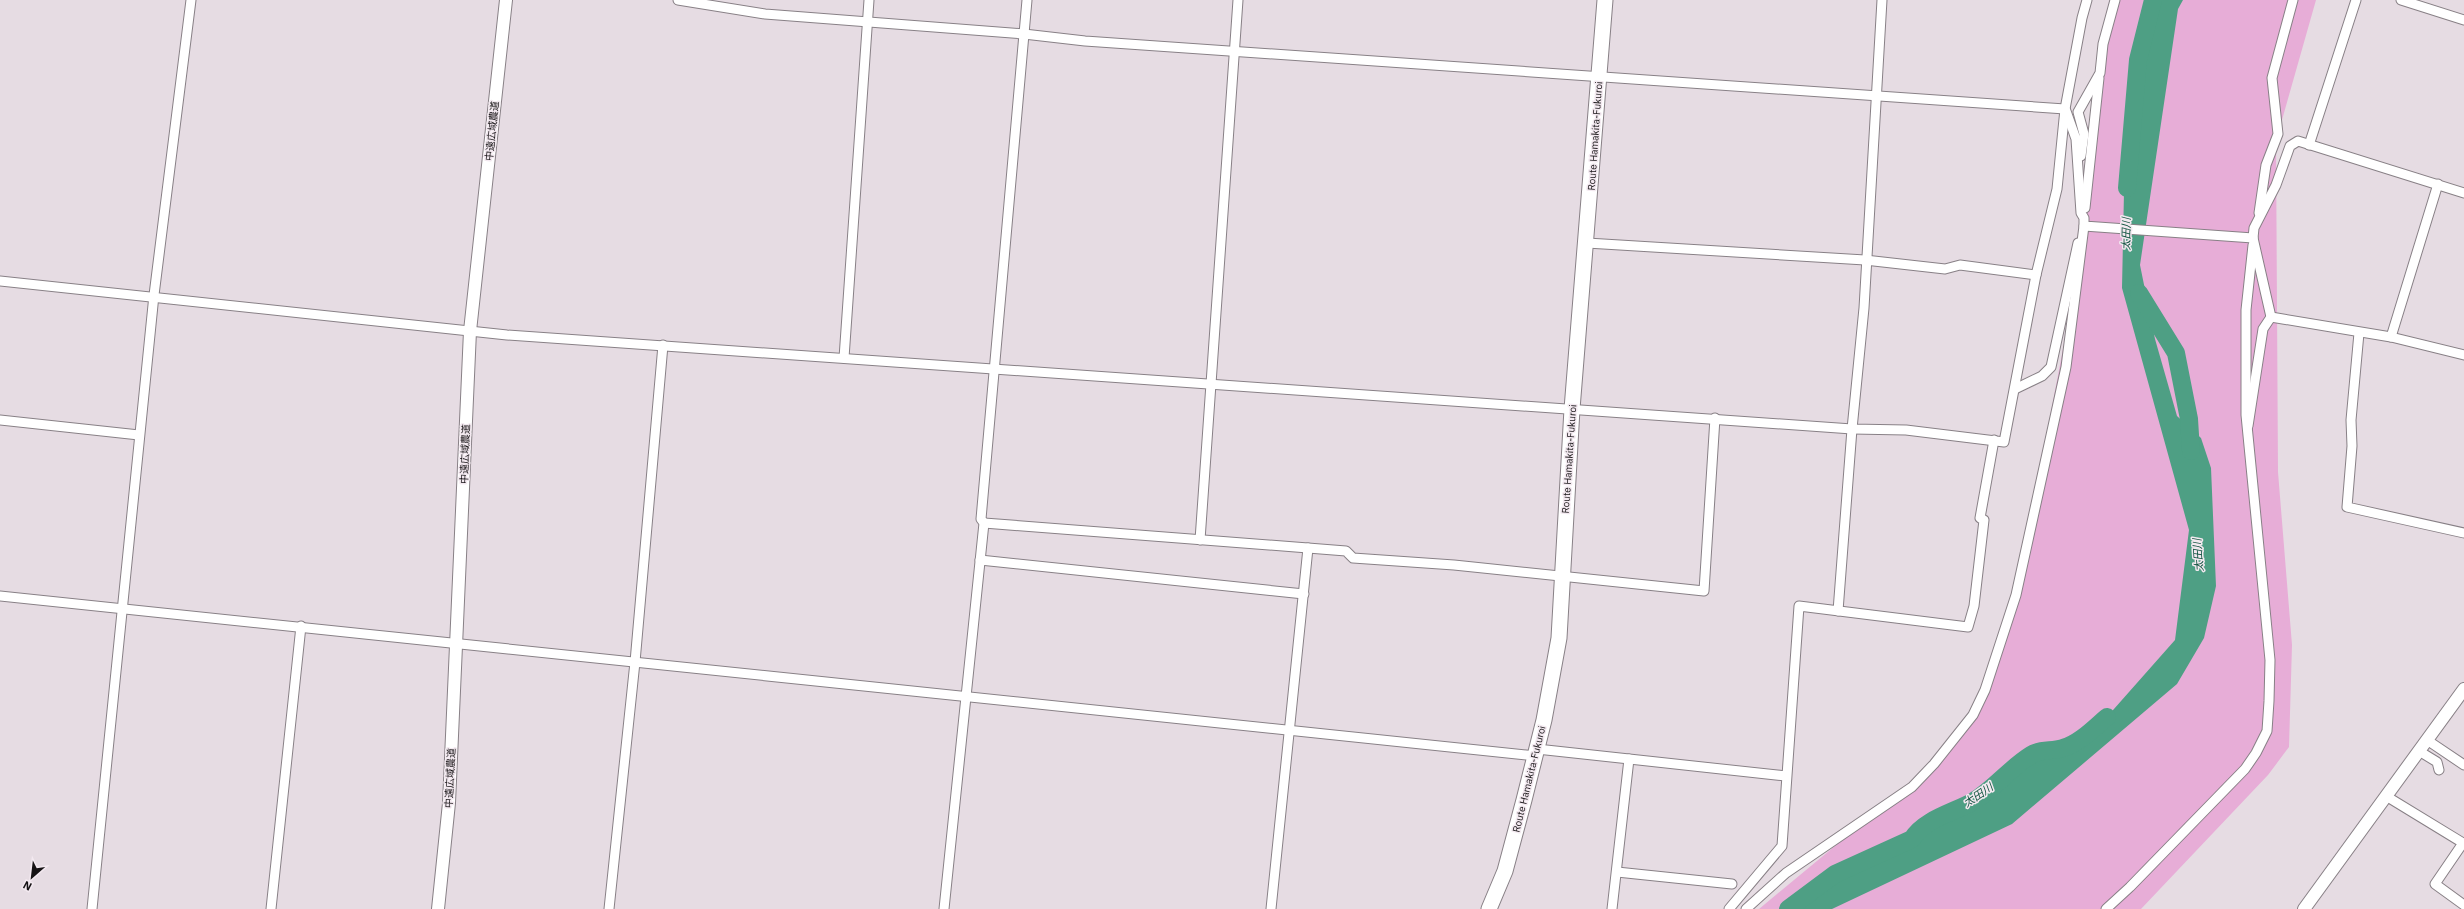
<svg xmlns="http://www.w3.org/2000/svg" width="2464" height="909" font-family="'IBM Plex Sans','Noto Sans JP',sans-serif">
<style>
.green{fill:#e7add7}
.water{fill:#4e9f84}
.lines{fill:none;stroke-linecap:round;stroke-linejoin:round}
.river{stroke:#4e9f84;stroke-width:18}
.minor-casing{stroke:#888086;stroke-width:11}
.tertiary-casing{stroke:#888086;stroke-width:14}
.primary-casing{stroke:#888086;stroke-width:17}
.minor{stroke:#fff;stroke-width:9}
.tertiary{stroke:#fff;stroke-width:12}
.primary{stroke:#fff;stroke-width:15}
.labels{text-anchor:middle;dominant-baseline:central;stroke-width:3;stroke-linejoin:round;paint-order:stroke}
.street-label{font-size:10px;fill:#161315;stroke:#f3e9f0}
.water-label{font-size:11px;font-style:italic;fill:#125441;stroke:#f3e9f0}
</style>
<rect width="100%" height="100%" fill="#e6dce3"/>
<polygon class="green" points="2116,0 2316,0 2276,141 2278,472 2292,645 2289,747 2268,775 2141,909 1759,909 1934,764 1983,695 2016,595 2084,239 2103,44"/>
<polygon class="water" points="2160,0 2183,0 2178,9 2140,265 2155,339 2177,416 2201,438 2211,468 2216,586 2204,638 2177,684 2012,824 1832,909 1788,909 1835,874 1912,839 1916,832 1990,789 2019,762 2044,749 2060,749 2086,734 2106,718 2175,640 2189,530 2122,288 2124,192 2146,55"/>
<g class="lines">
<g class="river">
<polyline points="2127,188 2138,60 2153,0"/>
<polyline points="2139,293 2176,353 2189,419 2191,451"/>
<path d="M1788,909L1835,874L1912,839C1924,819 1955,812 1974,801C1995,788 2010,768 2031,755C2042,748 2051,752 2063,748C2080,743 2094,728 2107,717"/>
</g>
<defs>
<g id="minor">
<polyline points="678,0 765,14 1024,34 1085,41 2065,109"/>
<polyline points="2401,0 2464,20"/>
<polyline points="2066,111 2076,139 2081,213 2084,218 2084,226 2253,238 2271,317"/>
<polyline points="2309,145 2356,0"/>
<polyline points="2081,156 2084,134 2078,112 2100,73 2103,44 2115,0"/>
<polyline points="2085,208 2099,78"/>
<polyline points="2259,213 2266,165 2278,134 2272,78 2293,0"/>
<polyline points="2253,238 2254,228 2276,185 2290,146 2298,141 2464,193"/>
<polyline points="1587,243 1865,260 1945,269 1960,265 2036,275"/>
<polyline points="0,281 507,335 1852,429 1906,430 2004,442 2036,275 2057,189 2065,109 2082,18 2087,0"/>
<polyline points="2271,317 2391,337 2464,355"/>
<polyline points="2359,333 2351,420 2352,446 2347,507 2464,533"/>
<polyline points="2391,337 2438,184"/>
<polyline points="844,358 869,0"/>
<polyline points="2015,389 2042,376 2051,367 2078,243"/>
<polyline points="0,420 139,435"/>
<polyline points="2248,426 2263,329 2271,317"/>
<polyline points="984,523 1308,548 1346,551 1353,558 1454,565 1704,591 1715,418"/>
<polyline points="1200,540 1238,0"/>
<polyline points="980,560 1304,594"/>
<polyline points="0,596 1536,756"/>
<polyline points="1838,611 1852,429 1864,308 1882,0"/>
<polyline points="2427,740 2464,765"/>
<polyline points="1537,749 1786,776"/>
<polyline points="2419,751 2437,762 2439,770"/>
<polyline points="2386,796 2463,843 2435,884 2464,905"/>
<polyline points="1617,872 1732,884"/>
<polyline points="92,909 154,295 191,0"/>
<polyline points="271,909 301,626"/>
<polyline points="609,909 635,662 663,345"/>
<polyline points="944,909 984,523 981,519 1027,0"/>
<polyline points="1271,909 1308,548"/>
<polyline points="1612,909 1629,759"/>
<polyline points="1729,909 1782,846 1799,606 1968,627 1974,606 1984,520 1980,518 1994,440"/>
<polyline points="1746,909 1786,873 1912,787 1934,764 1973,715 1985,690 2016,595 2066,367 2084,226"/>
<polyline points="2106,909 2130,887 2245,769 2256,753 2267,731 2269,701 2270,660 2246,415 2246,310 2253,245"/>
</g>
<g id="tertiary">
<polyline points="438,909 449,803 470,331 506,0"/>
<polyline points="2304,909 2464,689"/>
</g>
<polyline id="primary" points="1489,909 1505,871 1524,800 1544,720 1559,638 1572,409 1605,0"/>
</defs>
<use href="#minor" class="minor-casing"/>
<use href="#tertiary" class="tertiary-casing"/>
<use href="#primary" class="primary-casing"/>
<use href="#minor" class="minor"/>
<use href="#tertiary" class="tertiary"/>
<use href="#primary" class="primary"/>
</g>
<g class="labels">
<g class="street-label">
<text transform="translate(492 131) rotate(-84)">中遠広域農道</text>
<text transform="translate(1595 136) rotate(-86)">Route Hamakita-Fukuroi</text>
<text transform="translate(465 454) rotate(-88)">中遠広域農道</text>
<text transform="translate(1569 459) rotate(-86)">Route Hamakita-Fukuroi</text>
<text transform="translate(450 778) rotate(-87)">中遠広域農道</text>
<text transform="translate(1529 779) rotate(-76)">Route Hamakita-Fukuroi</text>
</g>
<g class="water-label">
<text transform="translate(2126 234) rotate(-89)">太田川</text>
<text transform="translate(2198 555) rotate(-94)">太田川</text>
<text transform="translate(1978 795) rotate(-34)">太田川</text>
</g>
</g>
<g transform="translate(32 877) rotate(208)" stroke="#f3e9f0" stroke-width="3" paint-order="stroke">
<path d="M0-3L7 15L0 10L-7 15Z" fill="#161315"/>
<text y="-6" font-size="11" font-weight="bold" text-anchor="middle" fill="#161315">N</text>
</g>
</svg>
